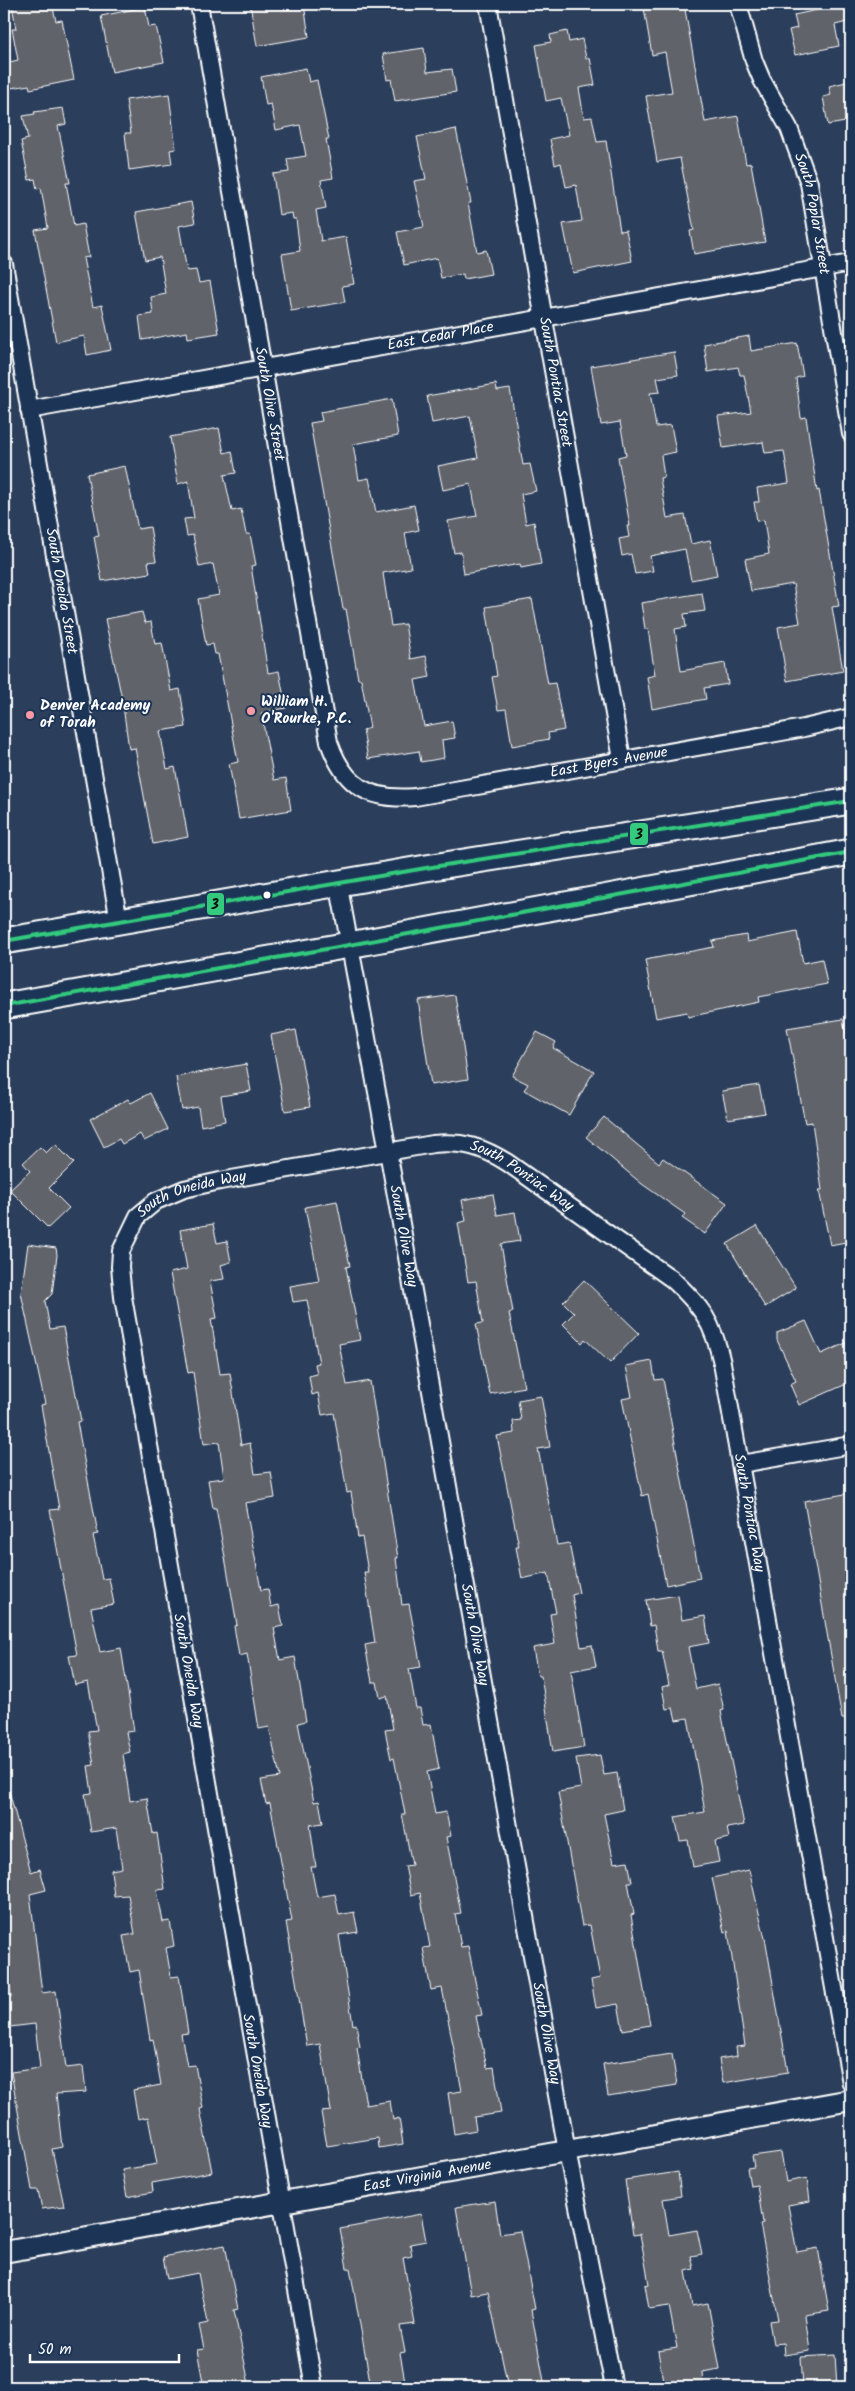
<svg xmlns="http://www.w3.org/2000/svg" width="855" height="2391" font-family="Kalam,sans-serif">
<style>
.building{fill:#61636b;stroke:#fff}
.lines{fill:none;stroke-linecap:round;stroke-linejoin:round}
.minor-casing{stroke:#fff;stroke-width:20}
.tertiary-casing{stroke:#fff;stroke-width:24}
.primary-casing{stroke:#fff;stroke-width:29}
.minor{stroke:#1d3557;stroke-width:16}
.tertiary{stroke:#1d3557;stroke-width:20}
.primary{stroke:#1d3557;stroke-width:25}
.bus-1-casing{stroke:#1d3557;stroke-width:8}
.bus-1{stroke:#33ca7d;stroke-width:4}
.poi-dot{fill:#ff9aa2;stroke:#1d3557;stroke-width:2}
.bus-dot{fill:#fff;stroke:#1d3557;stroke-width:2}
.labels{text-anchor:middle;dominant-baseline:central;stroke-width:4;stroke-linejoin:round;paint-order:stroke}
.street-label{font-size:15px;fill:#fff;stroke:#1d3557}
.poi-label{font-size:15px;font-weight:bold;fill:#fff;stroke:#1d3557;text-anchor:start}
.line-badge{stroke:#1d3557;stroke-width:2}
.pale-badge-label{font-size:14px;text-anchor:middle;font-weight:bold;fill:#111}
</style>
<rect width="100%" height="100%" fill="#2b3e5b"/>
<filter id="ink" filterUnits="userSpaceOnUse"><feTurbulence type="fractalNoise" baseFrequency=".02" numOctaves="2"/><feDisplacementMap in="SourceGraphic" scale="10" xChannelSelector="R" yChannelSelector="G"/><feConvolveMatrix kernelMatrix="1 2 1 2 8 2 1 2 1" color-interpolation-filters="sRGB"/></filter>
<g filter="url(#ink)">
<g class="building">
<polygon points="12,4 52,4 56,21 62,20 74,80 30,89 29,85 11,88 6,63 18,60 12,29 16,29"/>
<polygon points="250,4 304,4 309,37 257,46"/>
<polygon points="670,4 684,4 705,122 738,116 746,164 751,163 765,242 694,254 690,231 694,230 680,158 657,162 646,96 672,92 665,52 652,55 644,8"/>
<polygon points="821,4 851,4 851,21 835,25 839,46 795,55 789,30 797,28 794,15 822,9"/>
<polygon points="145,7 149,27 156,26 164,62 112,72 101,16"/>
<polygon points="567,31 569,42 582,39 586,58 590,58 595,85 579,88 584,118 592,117 597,142 606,141 620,231 626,230 632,261 573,273 563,224 582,221 576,185 566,187 561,163 555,165 550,139 569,135 561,98 546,101 536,45 551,42 550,35"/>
<polygon points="424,48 427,72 452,69 456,92 395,101 391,79 387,80 383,54"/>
<polygon points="306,68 309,82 317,80 329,139 326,139 333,178 321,180 326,208 316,210 321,241 346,237 354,284 342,286 345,302 291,311 282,254 300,251 296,219 293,219 292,213 279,215 273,174 289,172 287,159 306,156 300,125 276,130 271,104 266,105 261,77"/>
<polygon points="851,81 851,121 828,125 823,97 831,95 829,86"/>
<polygon points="169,94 176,149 170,150 172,164 129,170 125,133 131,133 126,100"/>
<polygon points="63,108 66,124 58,126 70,183 66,183 74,226 83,224 89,257 83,258 93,307 102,305 111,350 87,355 84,336 56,342 35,230 48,228 41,188 37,189 35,179 29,180 21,141 28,139 23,116 35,114 34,112"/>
<polygon points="456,129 471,203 468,203 477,252 486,250 491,274 464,279 463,274 441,278 437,258 404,265 397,232 424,227 414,181 426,179 417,137"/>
<polygon points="191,202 195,223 179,226 187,271 196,270 199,283 210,281 219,333 188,338 187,332 142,340 139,316 153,314 151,297 166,294 160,257 145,260 136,212"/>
<polygon points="749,336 751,351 797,343 803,376 796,378 801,418 806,417 817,491 819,490 839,606 832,607 843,671 787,681 778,627 800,623 793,584 751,591 745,559 769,554 764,520 757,521 754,502 759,502 757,488 789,483 784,451 765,453 763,442 723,448 718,416 751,412 744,375 740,375 738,367 708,372 704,344"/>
<polygon points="674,352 678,375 657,378 660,392 650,393 656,427 671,425 676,452 661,455 664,477 660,478 667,518 685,515 691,544 710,540 717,575 691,580 685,549 650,556 653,571 635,574 631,554 622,556 619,539 629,537 627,526 630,526 618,457 626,455 620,422 601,425 591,366"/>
<polygon points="496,384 497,391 510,389 523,465 530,464 536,491 521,494 526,524 534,522 541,564 521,568 520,564 464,574 461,552 454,553 448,521 477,516 471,484 443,490 438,466 478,458 470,416 432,423 427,396"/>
<polygon points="392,399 398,436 353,444 359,480 369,478 376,512 414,505 419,530 405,533 411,568 383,573 391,626 405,624 411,659 426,656 430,677 415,680 424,726 452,721 455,738 442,740 444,758 421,762 419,751 368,759 363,730 370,728 361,679 358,679 346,609 343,609 310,423 322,421 320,412"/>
<polygon points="219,428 224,453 232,451 236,473 224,475 232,511 241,509 246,534 250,534 256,565 251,566 268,673 279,671 286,708 261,713 274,780 286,778 291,810 239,819 229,764 238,762 218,654 215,654 213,644 206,645 198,599 219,595 213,564 199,567 193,535 187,536 184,519 194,518 188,481 178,484 170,437"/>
<polygon points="125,466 138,529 150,527 156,561 148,562 150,573 102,581 94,537 99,536 87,474"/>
<polygon points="702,593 705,611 684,614 686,627 675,629 681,671 725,663 728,684 704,688 706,699 652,709 647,677 655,675 648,629 645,629 641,603"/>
<polygon points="532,599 548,684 555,683 564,730 548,733 549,739 512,746 506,709 498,710 492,677 497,676 486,607"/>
<polygon points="142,612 145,623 151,622 155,644 162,643 171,691 180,689 186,727 160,731 167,769 175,767 188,837 153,844 135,748 129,749 122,699 105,619"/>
<polygon points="797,932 803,963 822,959 827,984 758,997 759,1002 688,1017 687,1012 656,1018 645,960 714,947 712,941 746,935 747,942"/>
<polygon points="455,995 468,1079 431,1085 418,1000"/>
<polygon points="843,1019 851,1059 851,1147 847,1147 851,1168 848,1169 851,1188 851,1241 830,1245 819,1190 822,1190 812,1122 805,1123 787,1028"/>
<polygon points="296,1030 310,1107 285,1111 271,1035"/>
<polygon points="537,1032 556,1042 553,1048 594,1071 569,1115 524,1090 528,1084 512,1076"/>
<polygon points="246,1064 251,1091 221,1096 225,1121 201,1126 198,1107 182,1110 176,1077"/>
<polygon points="759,1085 765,1113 728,1119 722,1091"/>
<polygon points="150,1093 168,1129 144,1141 140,1134 122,1144 119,1139 104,1147 90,1119 128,1099 131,1103"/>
<polygon points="604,1117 659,1163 663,1158 727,1203 705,1234 682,1218 685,1214 642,1184 586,1137"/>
<polygon points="55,1144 74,1163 49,1188 69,1208 48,1228 10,1190 30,1171 23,1163 40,1147 46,1153"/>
<polygon points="493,1194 497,1215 515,1212 520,1241 501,1244 513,1312 509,1313 524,1387 490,1394 476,1324 483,1323 476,1281 468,1282 458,1223 466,1221 462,1200"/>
<polygon points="337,1201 350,1266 346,1267 360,1340 339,1344 347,1385 370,1381 398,1558 396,1558 402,1605 409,1604 421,1667 409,1669 416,1708 420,1708 423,1725 431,1724 439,1769 427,1772 435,1814 446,1812 451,1836 446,1837 461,1913 455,1914 461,1947 468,1946 482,2015 476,2016 487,2068 494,2067 501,2113 474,2117 476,2130 454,2134 448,2093 462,2091 442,1988 431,1990 423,1948 430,1947 420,1893 411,1895 405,1866 412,1865 402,1814 405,1814 394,1758 391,1759 385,1730 393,1729 387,1696 380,1698 377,1682 372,1682 365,1645 375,1643 364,1572 368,1572 362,1537 358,1538 351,1492 347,1493 334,1413 322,1415 318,1393 312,1395 309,1376 317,1374 315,1364 319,1363 307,1300 293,1302 290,1286 319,1281 305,1207"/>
<polygon points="213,1224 217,1243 227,1241 231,1262 221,1265 224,1279 210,1281 217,1318 211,1319 220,1374 230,1373 241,1445 250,1443 255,1474 271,1472 275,1498 245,1503 261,1590 268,1589 271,1607 279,1605 283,1626 274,1628 280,1660 295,1657 302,1698 306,1721 298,1723 314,1802 319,1801 323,1823 310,1825 316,1867 311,1867 317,1897 335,1894 339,1915 354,1912 358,1932 339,1935 353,2025 356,2024 360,2047 357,2048 366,2105 390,2101 393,2120 399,2118 403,2144 379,2148 378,2138 327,2146 321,2112 331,2111 320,2044 307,2046 286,1922 292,1921 270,1803 266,1804 261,1780 280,1777 269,1727 259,1729 247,1654 239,1656 234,1626 237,1625 232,1596 216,1508 213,1508 208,1480 224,1478 219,1442 204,1444 193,1372 188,1373 170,1273 187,1269 180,1230"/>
<polygon points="757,1226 796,1288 765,1307 727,1244"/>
<polygon points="28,1244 56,1248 57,1255 52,1294 45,1301 50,1329 63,1327 81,1421 77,1422 98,1534 93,1535 102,1579 109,1578 114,1604 91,1608 100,1652 121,1648 134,1731 126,1732 130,1752 123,1754 130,1801 147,1798 153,1834 157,1833 165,1889 157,1890 163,1922 170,1921 174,1946 166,1948 171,1977 179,1976 188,2033 181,2034 187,2066 195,2065 203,2108 200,2109 212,2172 152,2183 153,2192 127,2197 122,2170 157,2164 148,2117 138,2119 133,2090 161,2085 153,2039 150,2040 139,1970 130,1972 123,1936 135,1934 128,1895 114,1896 111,1870 122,1868 116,1828 91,1832 85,1794 92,1793 88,1766 94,1765 88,1731 97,1730 88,1682 75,1685 69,1656 77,1655 50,1510 59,1509 41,1405 45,1404 21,1293"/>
<polygon points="584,1280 639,1333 610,1363 585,1339 582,1343 563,1324 574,1313 563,1302"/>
<polygon points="806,1321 821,1354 846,1343 851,1354 851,1382 799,1405 790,1384 796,1381 777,1340 777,1333"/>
<polygon points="652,1361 655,1380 663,1379 700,1578 666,1585 648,1494 642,1496 622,1399 632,1397 626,1366"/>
<polygon points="541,1396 550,1447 538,1449 557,1545 569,1543 579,1593 572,1595 581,1647 592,1645 596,1666 571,1671 584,1747 553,1752 541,1676 538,1676 533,1648 555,1644 550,1614 556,1613 548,1573 522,1579 516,1547 519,1547 497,1436 514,1433 513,1421 521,1420 518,1400"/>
<polygon points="851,1493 851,1718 842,1719 804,1501"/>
<polygon points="678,1595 682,1620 705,1616 709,1643 688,1647 696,1689 718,1684 724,1710 721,1711 744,1825 727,1828 729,1838 715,1841 719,1862 693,1867 688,1840 680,1841 675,1817 705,1812 688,1718 676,1720 673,1708 666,1709 662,1687 669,1685 662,1651 658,1651 654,1625 650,1626 646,1600"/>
<polygon points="600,1755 604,1775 617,1773 623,1810 604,1814 614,1863 628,1861 632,1882 628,1882 634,1914 631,1915 650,2025 623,2030 618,2004 596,2008 591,1980 600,1978 590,1925 582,1926 558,1792 581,1788 576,1758"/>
<polygon points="9,1791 31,1872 40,1869 46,1890 30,1894 42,1993 56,1991 66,2068 83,2066 86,2092 56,2094 62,2147 52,2149 64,2206 42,2209 38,2190 32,2190 11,2072 40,2068 35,2024 10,2027 6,1997 11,1997 4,1939 4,1792"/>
<polygon points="749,1870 766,1943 788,2072 723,2083 719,2059 737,2056 736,2047 745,2046 728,1931 724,1932 712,1878"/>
<polygon points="672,2054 677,2085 608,2096 603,2064"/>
<polygon points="781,2152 786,2182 807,2178 810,2201 788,2205 797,2252 818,2248 829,2311 805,2315 810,2351 784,2355 783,2343 773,2344 769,2321 778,2320 760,2224 763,2223 757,2185 750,2186 747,2168 754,2167 752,2156"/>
<polygon points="678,2172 681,2196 663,2199 669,2235 697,2230 702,2254 691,2256 694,2269 686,2271 692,2306 708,2303 720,2369 702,2372 703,2387 664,2387 658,2351 677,2348 669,2306 649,2309 645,2285 649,2284 640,2234 633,2235 625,2180"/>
<polygon points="495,2201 500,2234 520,2231 535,2309 531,2310 545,2387 508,2387 488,2292 471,2295 456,2207"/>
<polygon points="421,2214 426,2241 410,2244 412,2256 403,2258 415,2324 400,2326 405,2352 400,2353 406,2387 371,2387 350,2268 347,2268 340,2229"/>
<polygon points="225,2245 238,2309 234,2310 249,2384 231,2387 204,2387 197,2350 204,2349 199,2325 208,2323 198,2273 167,2279 163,2257"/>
<polygon points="835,2355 837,2387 803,2387 801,2357"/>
</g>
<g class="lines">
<defs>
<g id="minor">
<path id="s1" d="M199,4L329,742C344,786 369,801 415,797L804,728L851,717"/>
<path id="s2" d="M488,4L622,759"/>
<path id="s3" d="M738,4L754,61L762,80L789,128L809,183L851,434"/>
<path id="s4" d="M4,264L119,921"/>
<path id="s5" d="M29,410L851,263"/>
<path id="s6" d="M338,882L388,1151L567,2151L614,2387"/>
<polyline points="741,1464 851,1445"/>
<path id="s7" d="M314,2387L123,1297L120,1267L121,1251L138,1216L156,1201L184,1189L220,1181L433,1144C463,1141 483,1147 508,1163L672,1279C702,1307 713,1322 722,1363L851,2083"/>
</g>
<g id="tertiary">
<path id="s8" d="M4,2252L851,2100"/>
</g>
<g id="primary">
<polyline points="4,941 426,868 851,801"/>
<polyline points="4,1006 349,945 851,852"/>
</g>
</defs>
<use href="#minor" class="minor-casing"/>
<use href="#tertiary" class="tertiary-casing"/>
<use href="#primary" class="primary-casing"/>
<use href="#minor" class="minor"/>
<use href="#tertiary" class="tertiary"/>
<use href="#primary" class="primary"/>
<defs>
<g id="bus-1">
<polyline points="4,941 426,868 851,801"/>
<polyline points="4,1006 349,945 851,852"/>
</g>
</defs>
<use href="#bus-1" class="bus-1-casing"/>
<use href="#bus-1" class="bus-1"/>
</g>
</g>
<g class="poi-dot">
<circle cx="251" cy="711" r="5"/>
<circle cx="30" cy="715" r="5"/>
</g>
<circle class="bus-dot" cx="267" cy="895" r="4.5"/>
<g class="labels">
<g class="street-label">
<text stroke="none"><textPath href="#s3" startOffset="224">South Poplar Street</textPath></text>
<text stroke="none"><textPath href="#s5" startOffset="418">East Cedar Place</textPath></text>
<text stroke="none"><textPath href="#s2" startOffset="384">South Pontiac Street</textPath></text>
<text stroke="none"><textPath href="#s1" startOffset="406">South Olive Street</textPath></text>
<text stroke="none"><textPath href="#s4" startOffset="332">South Oneida Street</textPath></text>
<text stroke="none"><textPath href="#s1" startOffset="1059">East Byers Avenue</textPath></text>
<text stroke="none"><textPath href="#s7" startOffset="1596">South Pontiac Way</textPath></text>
<text stroke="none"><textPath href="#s7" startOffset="1251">South Oneida Way</textPath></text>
<text stroke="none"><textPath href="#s6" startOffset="360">South Olive Way</textPath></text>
<text stroke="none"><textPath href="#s7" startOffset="2031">South Pontiac Way</textPath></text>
<text stroke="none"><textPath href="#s6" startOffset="765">South Olive Way</textPath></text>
<text transform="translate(188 1671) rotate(80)">South Oneida Way</text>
<text stroke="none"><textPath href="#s6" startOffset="1170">South Olive Way</textPath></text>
<text transform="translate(257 2071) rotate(80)">South Oneida Way</text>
<text stroke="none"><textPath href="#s8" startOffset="430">East Virginia Avenue</textPath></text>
</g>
<g class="poi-label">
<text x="261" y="702">William H.<tspan x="261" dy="17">O'Rourke, P.C.</tspan></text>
<text x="40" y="706">Denver Academy<tspan x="40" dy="17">of Torah</tspan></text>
</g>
</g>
<g class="line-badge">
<rect x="629" y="822" width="20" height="24" rx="5" fill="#33ca7d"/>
<rect x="206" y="892" width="19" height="24" rx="5" fill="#33ca7d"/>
</g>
<g class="pale-badge-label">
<text x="639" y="839">3</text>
<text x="215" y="909">3</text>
</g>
<rect width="855" height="2391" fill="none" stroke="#1d3557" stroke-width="20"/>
<rect x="10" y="10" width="835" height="2371" fill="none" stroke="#fff" stroke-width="2" filter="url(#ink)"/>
<path d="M30 2354v8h149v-8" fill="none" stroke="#ffffff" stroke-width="2.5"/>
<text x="38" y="2354" font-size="15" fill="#ffffff" stroke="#1d3557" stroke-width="4" paint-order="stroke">50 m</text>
</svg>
